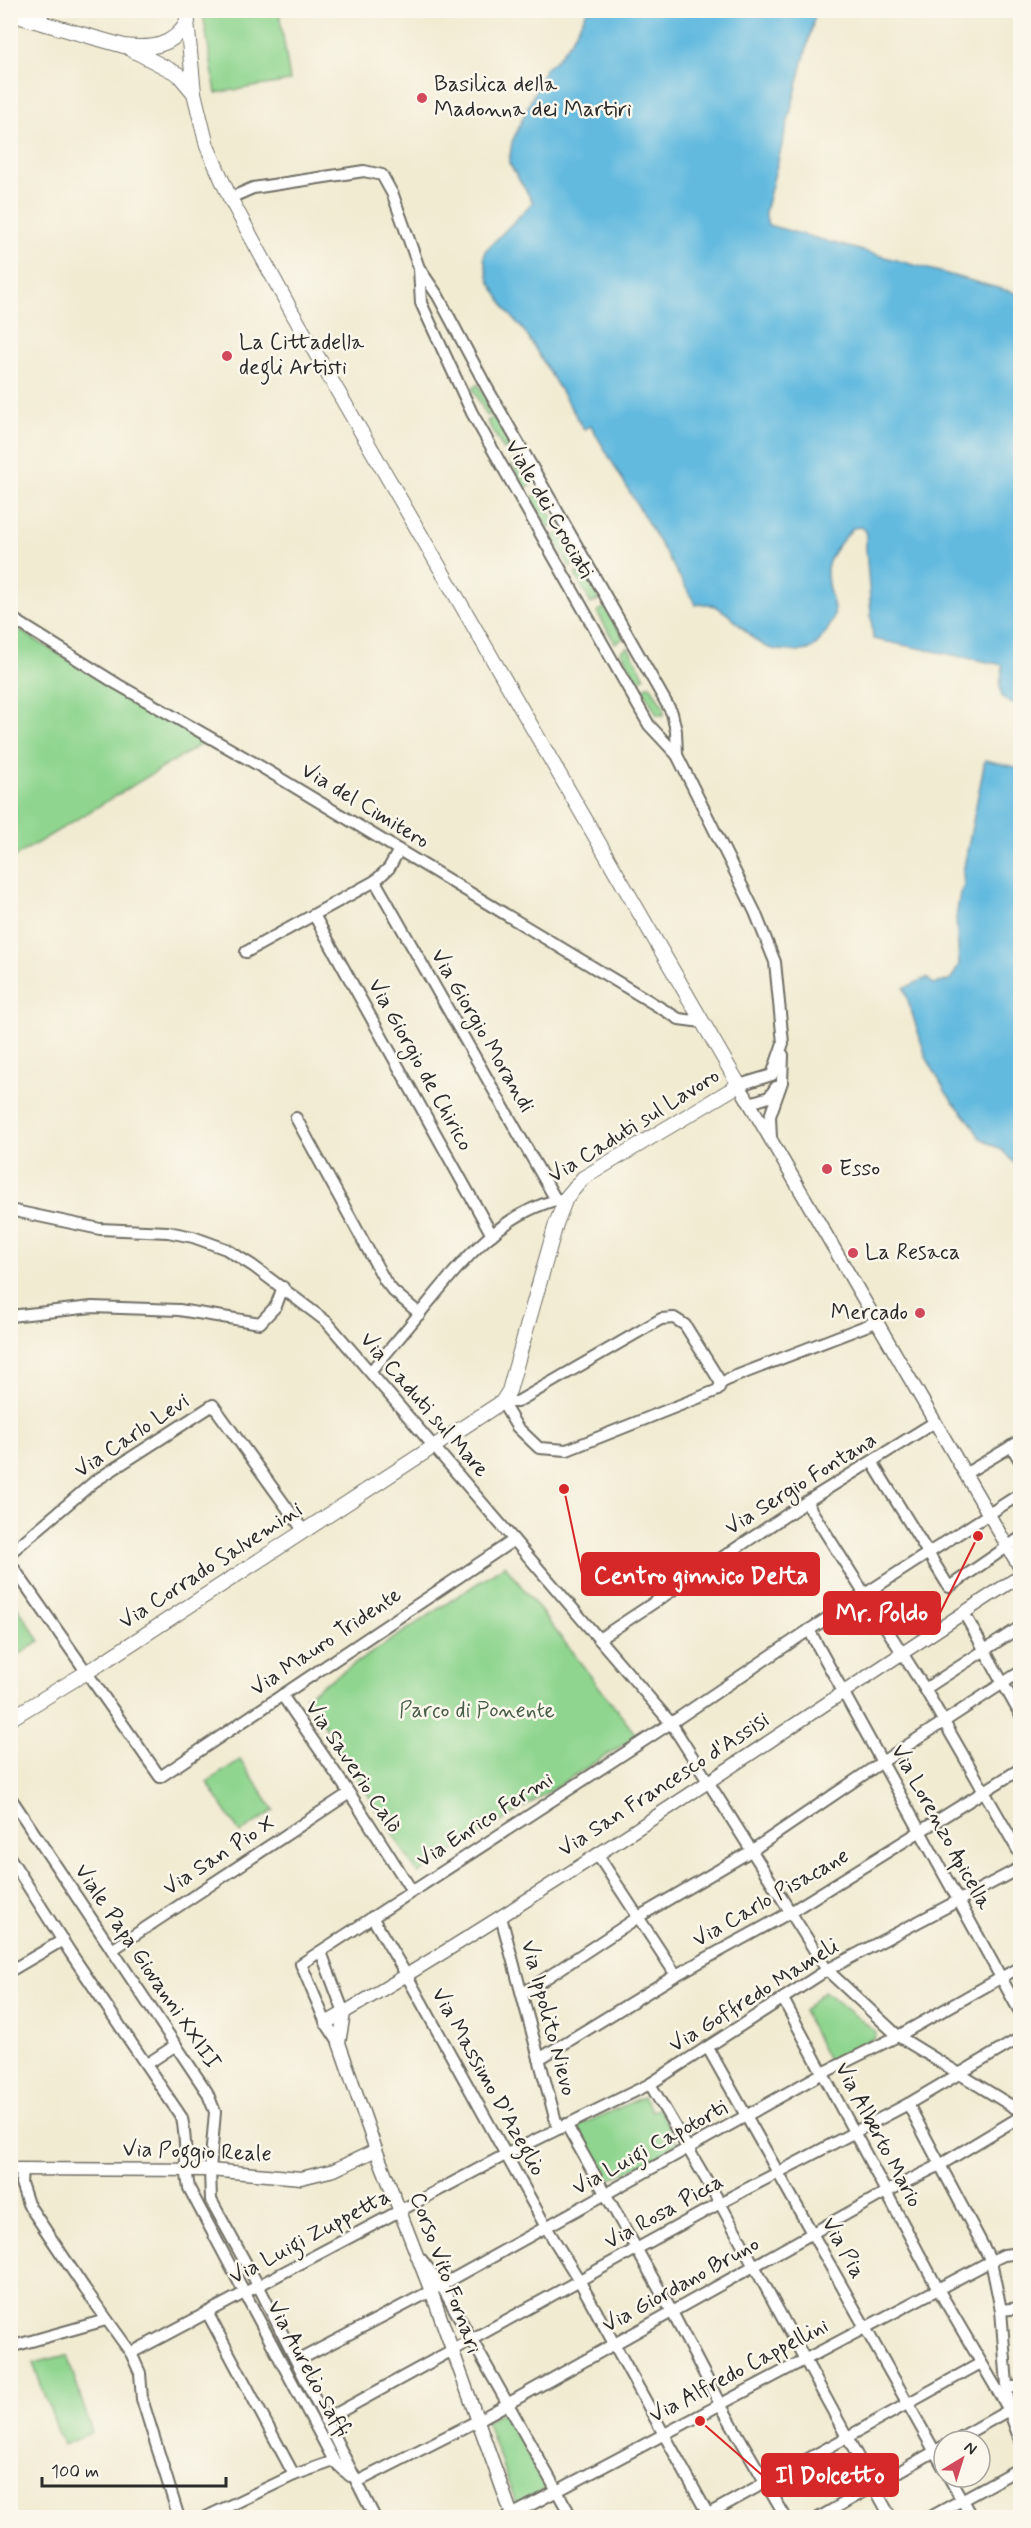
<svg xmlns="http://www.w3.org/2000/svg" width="1031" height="2528" font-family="Mynerve,sans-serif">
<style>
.green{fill:#8fd58f;stroke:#5d805d;stroke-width:1.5}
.water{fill:#62badf;stroke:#467285;stroke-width:1.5}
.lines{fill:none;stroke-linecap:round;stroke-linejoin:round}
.minor-casing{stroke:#706e65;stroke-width:14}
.tertiary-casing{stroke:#706e65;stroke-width:15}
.secondary-casing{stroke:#706e65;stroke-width:16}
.minor{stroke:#fff;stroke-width:10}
.tertiary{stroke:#fff;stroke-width:12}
.secondary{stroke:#fff;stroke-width:14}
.poi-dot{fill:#d1495b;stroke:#fbf7ec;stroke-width:2}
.labels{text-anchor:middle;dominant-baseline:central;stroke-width:5;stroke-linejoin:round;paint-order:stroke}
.poi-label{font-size:22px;fill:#2b2b2b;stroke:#fbf7ec;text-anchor:start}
.street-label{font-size:22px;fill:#2b2b2b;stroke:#fbf7ec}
.park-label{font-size:22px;fill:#495e49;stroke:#fbf7ec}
.leader{fill:none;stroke:#d62828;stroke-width:2}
.callout-dot{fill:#d62828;stroke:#fbf7ec;stroke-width:2}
.callout{fill:#d62828;stroke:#d62828;stroke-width:2}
.callout-label{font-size:24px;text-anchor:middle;font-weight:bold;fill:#fff}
</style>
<rect width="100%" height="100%" fill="#fbf7ec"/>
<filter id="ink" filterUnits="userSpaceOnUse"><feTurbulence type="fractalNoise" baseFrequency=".0167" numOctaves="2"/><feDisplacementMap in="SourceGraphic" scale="12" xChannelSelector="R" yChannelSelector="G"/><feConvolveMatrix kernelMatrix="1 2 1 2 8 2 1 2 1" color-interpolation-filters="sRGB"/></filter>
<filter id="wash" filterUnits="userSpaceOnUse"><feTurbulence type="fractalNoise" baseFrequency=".008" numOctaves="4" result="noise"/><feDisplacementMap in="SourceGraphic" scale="24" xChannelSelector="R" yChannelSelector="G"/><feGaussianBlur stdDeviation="1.35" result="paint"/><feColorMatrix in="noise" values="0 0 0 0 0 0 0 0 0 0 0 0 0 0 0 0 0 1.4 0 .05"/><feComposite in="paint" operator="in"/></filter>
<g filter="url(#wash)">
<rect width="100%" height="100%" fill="#f1ebd2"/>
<g class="green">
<polygon points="223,11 279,11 290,81 216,93 203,14"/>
<polygon points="478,384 493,413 487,416 472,388"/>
<polygon points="495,417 512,446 504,450 487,421"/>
<polygon points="519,458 534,483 525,488 511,462"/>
<polygon points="539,493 556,523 548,528 531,498"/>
<polygon points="561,533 578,562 570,567 553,537"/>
<polygon points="583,569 600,599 591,604 575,574"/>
<polygon points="606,607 624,638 615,643 597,612"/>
<polygon points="11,625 205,742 11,859"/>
<polygon points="628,647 645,677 638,681 621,651"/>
<polygon points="650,685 663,706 664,715 657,715 643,689"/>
<polygon points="505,1565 637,1736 418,1874 306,1696"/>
<polygon points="12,1599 40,1641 11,1660 10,1601"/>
<polygon points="240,1760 274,1810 240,1833 207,1782"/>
<polygon points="824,1991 876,2032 874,2038 829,2063 803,2011"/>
<polygon points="643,2097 652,2111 659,2109 679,2146 608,2181 578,2126"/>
<polygon points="67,2355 92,2432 63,2445 33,2363"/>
<polygon points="504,2411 549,2488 516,2504 486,2420"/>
</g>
<g class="water">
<path d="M588,10L816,11L765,212L768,225L1020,294V704L1009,702L1002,697L1000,685L1003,665L873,639L866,549V531L861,527L853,528C844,539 827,556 827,571C826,604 848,606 820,640C815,647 811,650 801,651C793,651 777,651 769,648C745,640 726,597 696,605L591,426L584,429L525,332L508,312L489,281L484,258L485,251L533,202L509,163L512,142L545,69L556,60L570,42Z"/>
<polygon points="985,760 1020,768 1020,1169 1002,1150 980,1138 971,1123 947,1094 926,1057 904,988 927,978 933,984 951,980 959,964 956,918 960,893 964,886 963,872"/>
</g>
</g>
<g filter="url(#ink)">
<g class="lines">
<defs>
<g id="minor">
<polyline points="26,10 43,18"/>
<polyline points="230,198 253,188 364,171 382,175 393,195 419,268 438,296 486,386 672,713 676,731 677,755"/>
<polyline points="419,268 421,303 472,413 649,725 677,755 755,912 775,962 783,1043 772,1075 739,1085"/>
<polyline points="10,617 117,684 258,765 679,1019 702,1022"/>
<polyline points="375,881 556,1200"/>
<polyline points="314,915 492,1235"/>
<polyline points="246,952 375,881 389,868 399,850"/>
<polyline points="750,1103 769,1097 776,1087"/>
<polyline points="296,1118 385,1281 393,1291 420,1314"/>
<polyline points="771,1139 770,1116 782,1082 783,1055"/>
<polyline points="10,1210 100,1229 168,1232 193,1237 226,1249 253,1266 327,1322 671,1723 827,1970 898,2036 1020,2111"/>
<polyline points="10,1316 92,1307 179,1310 260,1323 276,1306 283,1287"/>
<path d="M371,1371C387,1352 403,1334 419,1314C458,1267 497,1214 560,1199"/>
<polyline points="502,1402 517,1427 539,1448 567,1450 718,1390 721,1383 731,1378 876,1322"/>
<polyline points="502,1402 517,1402 661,1319 674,1318 685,1325 721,1383"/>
<polyline points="1011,1446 1020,1461"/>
<polyline points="872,1462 949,1587 1020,1538"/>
<polyline points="965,1474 1020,1441"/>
<polyline points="806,1502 925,1689 1020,1854"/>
<polyline points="10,1553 95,1481 213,1405 303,1530"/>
<polyline points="10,1563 160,1777 514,1540"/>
<polyline points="964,1613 1020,1714"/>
<polyline points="809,1630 1020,2012"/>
<polyline points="599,1639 806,1502 935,1422"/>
<polyline points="925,1689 1020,1627"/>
<polyline points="282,1695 356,1803 412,1891"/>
<polyline points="10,1797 207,2092 215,2112 210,2170 211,2200 259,2287 375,2518"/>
<polyline points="597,1854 676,1975"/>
<path d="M10,1858L70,1952L182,2118C187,2141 184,2164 189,2188L334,2461L350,2476"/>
<polyline points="372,1917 407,1976 546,2227 579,2280 710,2518"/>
<polyline points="501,1917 558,2129"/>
<polyline points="112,1950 348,1794"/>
<polyline points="321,1952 344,2013"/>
<polyline points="10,1971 63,1940"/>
<polyline points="522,1994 640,1916 751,1851 882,1762 1020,1672"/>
<polyline points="783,1999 938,2289 1009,2410 1020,2440"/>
<polyline points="339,2043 326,2023 301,1964 671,1723 809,1630 1020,1494"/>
<polyline points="708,2048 944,2468"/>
<polyline points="539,2059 676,1975 789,1913 1020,1769"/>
<polyline points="147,2064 176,2045"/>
<polyline points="650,2084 720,2203 891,2518"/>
<polyline points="908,2104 991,2261 1001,2310 1009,2410 954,2441"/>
<polyline points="566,2124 672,2312 720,2404 786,2518"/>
<polyline points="22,2169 21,2183 28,2204 85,2289 131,2353 140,2373 142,2399 179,2518"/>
<polyline points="421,2259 441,2285 572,2518"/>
<polyline points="1001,2310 1020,2308"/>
<polyline points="208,2314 294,2475"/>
<polyline points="10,2347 106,2320"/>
<polyline points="131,2353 507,2154 650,2084 827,1970 1020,1868"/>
<polyline points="297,2361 431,2291 823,2073 898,2036 1020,1967"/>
<polyline points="1008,2388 1020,2386"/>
<polyline points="325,2420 720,2203 908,2104 1020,2038"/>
<polyline points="949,2477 972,2518"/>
<polyline points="357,2482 477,2421 886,2192 940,2165 1020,2117"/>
<polyline points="10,2516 12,2518"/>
<polyline points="703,2517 981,2363"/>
<polyline points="204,2518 294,2475 334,2461"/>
<polyline points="506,2518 991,2261 1004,2255 1020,2253"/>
<polyline points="818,2518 944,2446"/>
<polyline points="929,2518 1020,2468"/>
</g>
<g id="tertiary">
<polyline points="739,1085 1020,1568"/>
<polyline points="344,2013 339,2043 376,2150 434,2299 513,2518"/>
<path d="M326,2023C564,1884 790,1725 1020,1576"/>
<polyline points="10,2169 210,2170 301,2178 334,2170 376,2150"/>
</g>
<g id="secondary">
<path d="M10,14L124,46C151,49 173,47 188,21"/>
<polyline points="130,49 178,74 194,93"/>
<polyline points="10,1719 100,1664 502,1402 509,1391 556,1224 566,1198 583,1178 739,1085 293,314 230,198 207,146 194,93 186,10"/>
</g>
</defs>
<use href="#minor" class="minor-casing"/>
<use href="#tertiary" class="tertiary-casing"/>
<use href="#secondary" class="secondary-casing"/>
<use href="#minor" class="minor"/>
<use href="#tertiary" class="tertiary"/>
<use href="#secondary" class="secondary"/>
</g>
</g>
<g class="poi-dot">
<circle cx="422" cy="98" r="6"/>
<circle cx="227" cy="356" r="6"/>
<circle cx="827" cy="1169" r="6"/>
<circle cx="853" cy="1253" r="6"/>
<circle cx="920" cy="1313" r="6"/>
</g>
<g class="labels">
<g class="poi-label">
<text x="434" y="85">Basilica della<tspan x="434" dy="25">Madonna dei Martiri</tspan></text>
<text x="239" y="343">La Cittadella<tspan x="239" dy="25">degli Artisti</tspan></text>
<text x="839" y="1169">Esso</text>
<text x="865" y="1253">La Resaca</text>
<text x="908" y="1313" text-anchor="end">Mercado</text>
</g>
<g class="street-label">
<text transform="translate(549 509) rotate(60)">Viale dei Crociati</text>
<text transform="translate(365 806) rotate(31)">Via del Cimitero</text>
<text transform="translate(482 1031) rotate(60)">Via Giorgio Morandi</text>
<text transform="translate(420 1065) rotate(61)">Via Giorgio de Chirico</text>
<text transform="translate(634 1126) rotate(-32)">Via Caduti sul Lavoro</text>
<text transform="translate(424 1405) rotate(49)">Via Caduti sul Mare</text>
<text transform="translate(132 1436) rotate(-34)">Via Carlo Levi</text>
<text transform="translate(801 1484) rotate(-32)">Via Sergio Fontana</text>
<text transform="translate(211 1566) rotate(-33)">Via Corrado Salvemini</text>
<text transform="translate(326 1642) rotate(-34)">Via Mauro Tridente</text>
<text transform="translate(353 1767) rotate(56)">Via Saverio Calò</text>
<text transform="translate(664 1785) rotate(-33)">Via San Francesco d'Assisi</text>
<text transform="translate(485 1820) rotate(-33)">Via Enrico Fermi</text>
<text transform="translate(941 1827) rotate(61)">Via Lorenzo Apicella</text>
<text transform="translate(219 1856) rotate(-33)">Via San Pio X</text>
<text transform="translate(771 1898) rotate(-30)">Via Carlo Pisacane</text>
<text transform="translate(147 1967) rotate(56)">Viale Papa Giovanni XXIII</text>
<text transform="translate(754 1996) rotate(-32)">Via Goffredo Mameli</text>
<text transform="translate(548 2018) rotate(75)">Via Ippolito Nievo</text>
<text transform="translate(488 2082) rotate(61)">Via Massimo D'Azeglio</text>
<text transform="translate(878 2135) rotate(62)">Via Alberto Mario</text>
<text transform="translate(650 2148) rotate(-29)">Via Luigi Capotorti</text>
<text transform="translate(197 2152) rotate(2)">Via Poggio Reale</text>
<text transform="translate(664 2212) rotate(-29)">Via Rosa Picca</text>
<text transform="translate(310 2237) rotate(-28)">Via Luigi Zuppetta</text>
<text transform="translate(843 2248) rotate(61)">Via Pia</text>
<text transform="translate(445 2273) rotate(70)">Corso Vito Fornari</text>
<text transform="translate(681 2285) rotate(-29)">Via Giordano Bruno</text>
<text transform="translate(308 2369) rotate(62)">Via Aurelio Saffi</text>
<text transform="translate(739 2371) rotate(-28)">Via Alfredo Cappellini</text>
</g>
<g class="park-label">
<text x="477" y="1711">Parco di Ponente</text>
</g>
</g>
<path class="leader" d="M564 1489L582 1574M978 1536L940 1613M700 2421L762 2475"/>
<g class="callout-dot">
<circle cx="564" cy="1489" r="6"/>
<circle cx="978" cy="1536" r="6"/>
<circle cx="700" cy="2421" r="6"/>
</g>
<g class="callout">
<rect x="582" y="1553" width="237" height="42" rx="6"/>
<rect x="824" y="1592" width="116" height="42" rx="6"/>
<rect x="762" y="2454" width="136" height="42" rx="6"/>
</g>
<g class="callout-label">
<text x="701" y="1583">Centro ginnico Delta</text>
<text x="882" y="1621">Mr. Poldo</text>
<text x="830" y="2483">Il Dolcetto</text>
</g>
<rect width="1031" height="2528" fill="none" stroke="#fbf7ec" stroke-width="36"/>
<g transform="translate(962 2459) rotate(38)"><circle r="28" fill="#fbf7ec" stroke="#a8a59f" stroke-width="1.5"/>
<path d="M0-4.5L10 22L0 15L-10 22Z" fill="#d1495b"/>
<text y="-9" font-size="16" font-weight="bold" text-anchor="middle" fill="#2b2b2b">N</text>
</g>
<path d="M42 2477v9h184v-9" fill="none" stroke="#2b2b2b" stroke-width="3"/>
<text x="51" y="2477" font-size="18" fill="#2b2b2b" stroke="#fbf7ec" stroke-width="4.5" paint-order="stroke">100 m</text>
</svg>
